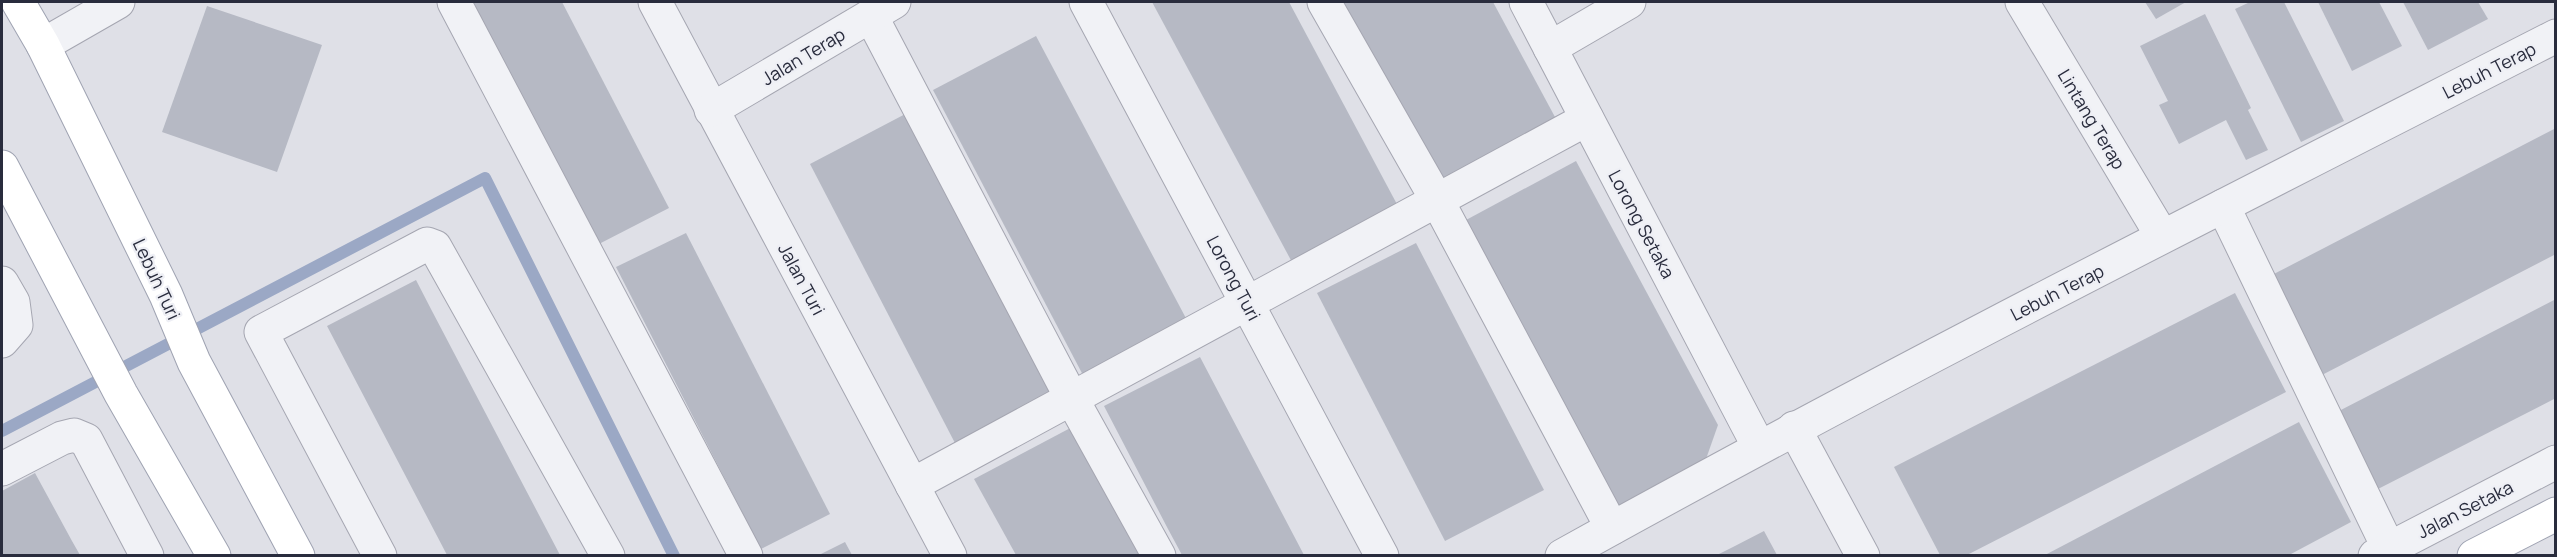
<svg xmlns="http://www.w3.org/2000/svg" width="2557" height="557" font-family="Manrope,sans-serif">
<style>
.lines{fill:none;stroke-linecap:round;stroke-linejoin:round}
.stream{stroke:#9ba8c5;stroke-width:12}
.building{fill:#b6b9c4}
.minor-casing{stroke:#a5a6b1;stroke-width:35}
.major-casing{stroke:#9fa3b2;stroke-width:35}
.minor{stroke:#f1f2f6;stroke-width:33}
.major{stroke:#fff;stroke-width:33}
.labels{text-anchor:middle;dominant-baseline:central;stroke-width:4.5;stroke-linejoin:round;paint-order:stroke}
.street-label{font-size:18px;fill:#292c3d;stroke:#eeeff5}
</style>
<rect width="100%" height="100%" fill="#dfe0e7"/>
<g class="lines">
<polyline class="stream" points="2,431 485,178 674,556"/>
</g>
<g class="building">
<polygon points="470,2 562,2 669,208 597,245"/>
<polygon points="1152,2 1289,2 1399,208 1293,264"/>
<polygon points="1334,2 1493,2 1562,130 1438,196"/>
<polygon points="2145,2 2186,2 2156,19"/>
<polygon points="2250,2 2284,2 2344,121 2301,142 2235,9"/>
<polygon points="2318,2 2379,2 2402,46 2352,71"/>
<polygon points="2403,2 2478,2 2488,19 2428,50"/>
<polygon points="207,6 322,45 277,172 162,132"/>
<polygon points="2205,14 2251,108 2248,110 2268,150 2246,160 2226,120 2179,144 2159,105 2168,101 2140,46"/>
<polygon points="1036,36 1188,322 1084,377 933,90"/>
<polygon points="911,111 1059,393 956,445 810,164"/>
<polygon points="2556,128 2556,254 2320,376 2268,277"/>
<polygon points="1576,161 1718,425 1706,459 1607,512 1453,227"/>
<polygon points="686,233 830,514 761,549 616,267"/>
<polygon points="1416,243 1544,490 1445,541 1317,293"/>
<polygon points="416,280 432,311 560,555 447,555 425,513 327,326"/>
<polygon points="2235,293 2286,392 1967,555 1940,555 1894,467"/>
<polygon points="2556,299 2556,398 2378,489 2337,412"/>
<polygon points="1200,357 1232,418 1304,555 1182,555 1168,529 1104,406"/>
<polygon points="2299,422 2351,522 2291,554 2045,555"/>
<polygon points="1076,425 1146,555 1016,555 974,479"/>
<polygon points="35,473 72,541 80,555 2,555 2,491"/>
<polygon points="1764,531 1777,555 1717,555 1733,547"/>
<polygon points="845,542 852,555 819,555"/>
</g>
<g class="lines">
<defs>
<g id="minor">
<polyline points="454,2 746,556"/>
<polyline points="655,2 950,556"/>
<polyline points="1086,2 1382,556"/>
<polyline points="1324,2 1437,200 1612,528"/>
<polyline points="1526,2 1759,447"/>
<polyline points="2022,2 2162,236"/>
<polyline points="871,16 1072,399 1159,556"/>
<polyline points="43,45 118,2"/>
<polyline points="1550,48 1629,2"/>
<polyline points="711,110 894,2"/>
<polyline points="2223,206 2389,549"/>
<polyline points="2,283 13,302 16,325 2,341"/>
<polyline points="1794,428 1863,556"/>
<polyline points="2,469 62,438 74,435 86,440 147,556"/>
<polyline points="912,485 1587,119"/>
<polyline points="380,556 261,332 427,244 435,247 608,556"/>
<path d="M1562,556C1889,374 2223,206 2556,36"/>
<polyline points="2375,556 2556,462"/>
</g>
<g id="major">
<polyline points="18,2 43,45 166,295 194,362 298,556"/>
<polyline points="2,167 121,394 214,556"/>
<polyline points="2474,556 2556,514"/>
</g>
</defs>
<use href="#minor" class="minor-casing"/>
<use href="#major" class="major-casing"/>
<use href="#minor" class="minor"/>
<use href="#major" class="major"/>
</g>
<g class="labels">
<g class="street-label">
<text transform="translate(803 56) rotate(-31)">Jalan Terap</text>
<text transform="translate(2489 70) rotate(-27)">Lebuh Terap</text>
<text transform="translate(2092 119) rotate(59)">Lintang Terap</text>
<text transform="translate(1642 224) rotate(62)">Lorong Setaka</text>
<text transform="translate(1234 278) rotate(62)">Lorong Turi</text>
<text transform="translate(157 279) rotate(65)">Lebuh Turi</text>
<text transform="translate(802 279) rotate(62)">Jalan Turi</text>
<text transform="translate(2057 292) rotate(-27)">Lebuh Terap</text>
<text transform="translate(2465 509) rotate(-27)">Jalan Setaka</text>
</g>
</g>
<rect width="2557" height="557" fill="none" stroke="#292c3d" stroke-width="6"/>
</svg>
